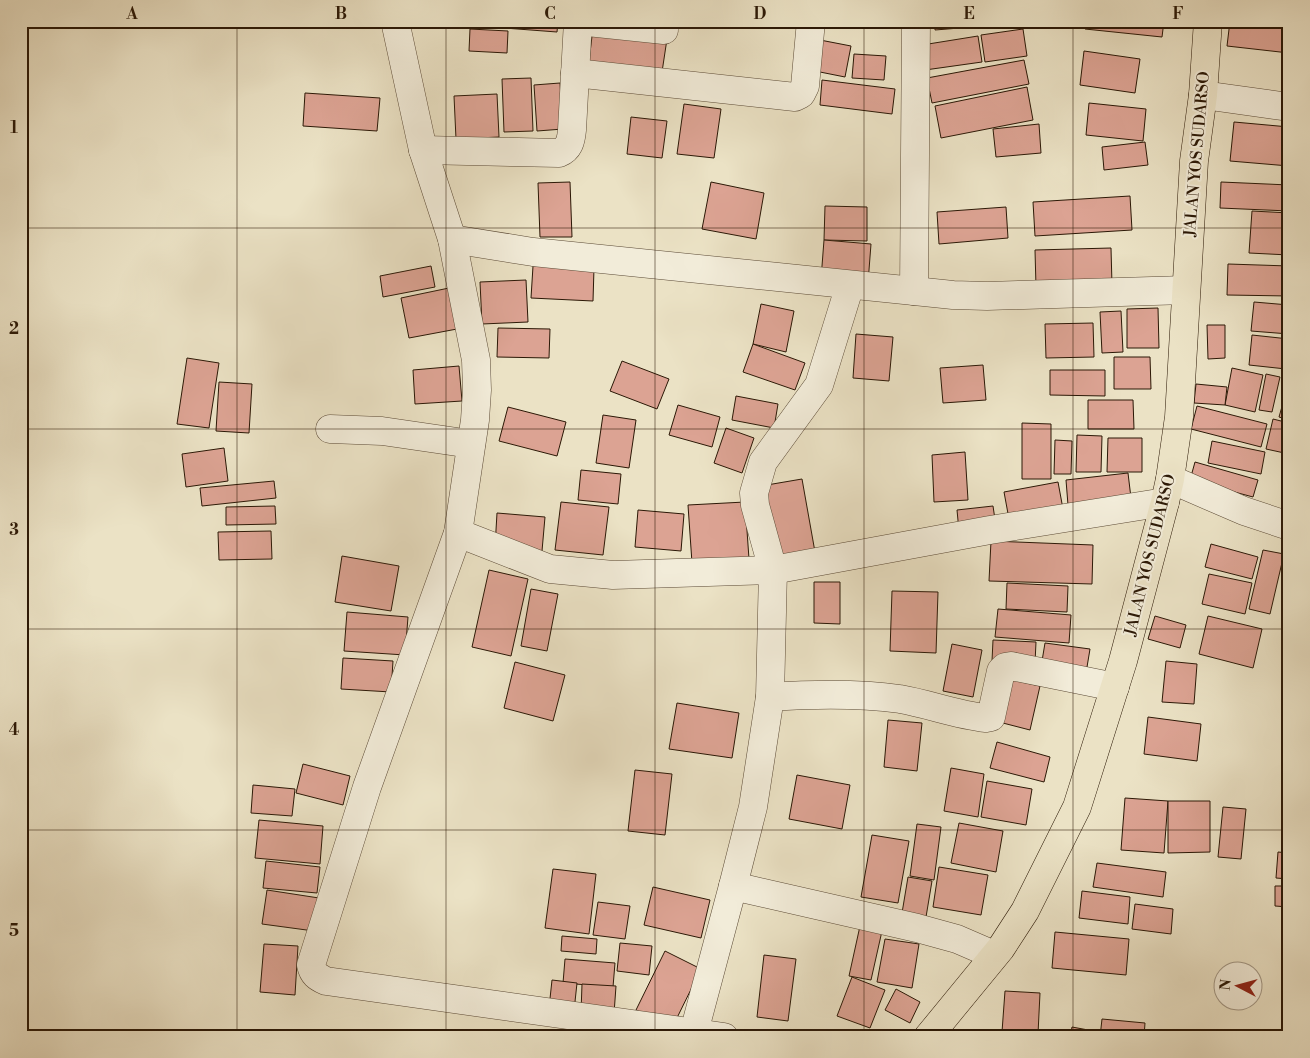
<svg xmlns="http://www.w3.org/2000/svg" width="1310" height="1058" font-family="'Libre Bodoni',serif">
<style>
.building{fill:#dca393;stroke:#2b1806}
.lines{fill:none;stroke-linecap:round;stroke-linejoin:round}
.minor-casing{stroke:#5b4a36;stroke-width:29}
.major-casing{stroke:#2b1806;stroke-width:29}
.minor{stroke:#f2ecd9;stroke-width:28}
.major{stroke:#ebe2c5;stroke-width:28}
.grid{fill:none;stroke:#2b1806;stroke-width:1;stroke-opacity:0.55}
.labels{text-anchor:middle;dominant-baseline:central;stroke-width:4;stroke-linejoin:round;paint-order:stroke}
.street-label{font-size:16px;fill:#2b1806;stroke:#f2ecd9}
.neatline{fill:none;stroke:#2b1806;stroke-width:2}
.grid-label{font-size:16px;text-anchor:middle;font-weight:bold;fill:#2b1806}
</style>
<rect width="100%" height="100%" fill="#ebe2c5"/>
<filter id="stains"><feTurbulence type="fractalNoise" baseFrequency=".004" numOctaves="4"/><feColorMatrix values="0 0 0 0 .2 0 0 0 0 .09 0 0 0 0 .02 0 0 0 .5 -.17"/></filter>
<radialGradient id="worn" r=".72"><stop offset=".6" stop-color="#630" stop-opacity="0"/><stop offset="1" stop-color="#630" stop-opacity=".3"/></radialGradient>
<g class="building">
<polygon points="429,21 459,21 459,23"/>
<polygon points="464,21 485,21 485,27 464,25"/>
<polygon points="491,21 558,21 557,32 491,27"/>
<polygon points="935,21 1009,21 1009,24 935,30"/>
<polygon points="1086,21 1164,21 1162,37 1085,29"/>
<polygon points="1230,21 1289,21 1289,53 1227,46"/>
<polygon points="593,28 667,39 662,72 589,61"/>
<polygon points="470,29 508,31 507,53 469,51"/>
<polygon points="1023,29 1027,56 985,62 981,35"/>
<polygon points="978,36 982,62 925,70 922,45"/>
<polygon points="820,40 851,46 845,77 815,71"/>
<polygon points="1084,51 1140,59 1135,93 1080,85"/>
<polygon points="854,54 886,56 884,80 852,78"/>
<polygon points="1024,60 1029,84 932,103 927,78"/>
<polygon points="531,78 533,131 504,132 502,79"/>
<polygon points="822,80 895,89 892,114 820,105"/>
<polygon points="560,83 563,129 537,131 534,85"/>
<polygon points="1027,87 1033,120 941,138 935,106"/>
<polygon points="305,93 380,98 377,131 303,126"/>
<polygon points="497,94 499,137 456,139 454,96"/>
<polygon points="1089,103 1146,109 1143,141 1086,135"/>
<polygon points="684,104 721,109 714,158 677,154"/>
<polygon points="631,117 667,121 662,158 627,154"/>
<polygon points="1234,122 1289,127 1289,166 1230,161"/>
<polygon points="1039,124 1041,153 996,157 993,129"/>
<polygon points="1145,142 1148,165 1104,170 1102,147"/>
<polygon points="570,182 572,237 540,237 538,183"/>
<polygon points="711,182 764,193 756,239 702,229"/>
<polygon points="1221,182 1289,185 1289,211 1220,208"/>
<polygon points="1130,196 1132,230 1035,236 1033,202"/>
<polygon points="825,206 867,207 867,241 824,240"/>
<polygon points="1006,207 1008,238 939,244 937,212"/>
<polygon points="1252,211 1289,213 1289,255 1249,253"/>
<polygon points="824,240 871,244 868,283 821,279"/>
<polygon points="1111,248 1112,285 1036,287 1035,250"/>
<polygon points="1228,264 1289,266 1289,296 1227,295"/>
<polygon points="431,266 435,287 383,297 380,276"/>
<polygon points="533,266 594,268 593,301 531,298"/>
<polygon points="526,280 528,322 482,324 480,282"/>
<polygon points="449,288 457,329 409,338 401,298"/>
<polygon points="1254,302 1289,305 1289,334 1251,331"/>
<polygon points="761,304 794,311 786,352 753,344"/>
<polygon points="1158,308 1159,348 1127,348 1127,309"/>
<polygon points="1121,311 1123,352 1102,353 1100,312"/>
<polygon points="1093,323 1094,357 1046,358 1045,324"/>
<polygon points="1207,325 1225,325 1225,358 1208,359"/>
<polygon points="498,328 550,329 549,358 497,357"/>
<polygon points="856,334 893,337 889,381 853,378"/>
<polygon points="1252,335 1289,339 1286,369 1249,365"/>
<polygon points="753,344 805,363 795,390 743,372"/>
<polygon points="1114,357 1150,357 1151,389 1114,389"/>
<polygon points="187,358 219,363 209,428 177,424"/>
<polygon points="622,361 669,379 657,409 610,391"/>
<polygon points="983,365 986,400 943,403 940,368"/>
<polygon points="459,366 462,401 415,404 413,370"/>
<polygon points="1232,368 1263,375 1255,412 1225,405"/>
<polygon points="1050,370 1105,370 1105,396 1050,395"/>
<polygon points="1266,374 1280,377 1272,412 1259,410"/>
<polygon points="219,382 252,384 249,433 216,431"/>
<polygon points="1196,384 1227,387 1225,405 1194,403"/>
<polygon points="736,396 778,404 774,428 732,420"/>
<polygon points="1285,396 1289,398 1289,420 1279,417"/>
<polygon points="1088,400 1133,400 1134,429 1088,429"/>
<polygon points="678,405 720,417 712,447 669,435"/>
<polygon points="1197,406 1267,424 1261,447 1191,429"/>
<polygon points="508,407 566,422 557,456 499,441"/>
<polygon points="603,415 636,420 629,468 596,463"/>
<polygon points="1273,419 1289,423 1289,454 1266,449"/>
<polygon points="1022,423 1051,424 1051,479 1022,479"/>
<polygon points="726,428 754,438 742,473 714,463"/>
<polygon points="1077,435 1102,436 1101,472 1076,472"/>
<polygon points="1108,438 1142,438 1142,472 1107,472"/>
<polygon points="1055,440 1072,441 1071,474 1054,474"/>
<polygon points="1212,441 1265,452 1261,474 1208,463"/>
<polygon points="224,448 228,481 186,487 182,454"/>
<polygon points="965,452 968,500 934,502 932,455"/>
<polygon points="1195,462 1258,480 1253,497 1190,480"/>
<polygon points="581,470 621,474 618,504 578,500"/>
<polygon points="1128,473 1131,498 1068,505 1066,480"/>
<polygon points="802,479 815,552 774,559 761,486"/>
<polygon points="274,481 276,498 202,506 200,488"/>
<polygon points="1058,482 1063,509 1009,519 1004,492"/>
<polygon points="561,502 609,507 603,555 555,550"/>
<polygon points="745,502 749,559 692,563 688,505"/>
<polygon points="275,506 276,524 226,525 226,507"/>
<polygon points="993,506 996,526 959,531 957,510"/>
<polygon points="638,510 684,514 681,551 635,547"/>
<polygon points="497,513 545,517 542,551 495,547"/>
<polygon points="271,531 272,559 219,560 218,532"/>
<polygon points="991,541 1093,545 1092,584 989,581"/>
<polygon points="1211,544 1258,557 1252,579 1205,567"/>
<polygon points="1263,550 1284,554 1270,614 1249,609"/>
<polygon points="342,556 399,566 391,611 335,602"/>
<polygon points="489,570 528,579 511,656 472,647"/>
<polygon points="1209,574 1252,583 1245,614 1202,604"/>
<polygon points="814,582 840,582 840,624 814,623"/>
<polygon points="1007,583 1068,586 1067,612 1006,609"/>
<polygon points="531,589 558,594 547,651 521,646"/>
<polygon points="892,591 938,592 936,653 890,651"/>
<polygon points="998,609 1071,615 1069,643 995,637"/>
<polygon points="347,612 408,617 405,655 344,651"/>
<polygon points="1155,616 1186,625 1180,648 1148,639"/>
<polygon points="1208,616 1262,629 1253,668 1199,654"/>
<polygon points="993,640 1036,642 1035,663 992,661"/>
<polygon points="1045,643 1090,649 1086,673 1041,667"/>
<polygon points="952,644 982,650 973,697 943,691"/>
<polygon points="343,658 393,661 391,692 341,689"/>
<polygon points="1166,661 1197,664 1194,704 1162,702"/>
<polygon points="515,662 565,675 553,721 504,708"/>
<polygon points="1009,679 1040,686 1030,730 999,722"/>
<polygon points="677,703 739,713 732,758 669,749"/>
<polygon points="1148,717 1201,724 1197,761 1144,754"/>
<polygon points="888,720 922,723 917,771 884,767"/>
<polygon points="997,742 1050,757 1044,782 990,768"/>
<polygon points="303,764 350,776 343,805 296,793"/>
<polygon points="951,768 984,774 978,817 944,811"/>
<polygon points="635,770 672,774 665,835 628,831"/>
<polygon points="797,775 850,785 842,829 789,819"/>
<polygon points="987,781 1032,789 1026,825 981,817"/>
<polygon points="253,785 295,789 292,816 251,813"/>
<polygon points="1125,798 1168,801 1164,853 1121,850"/>
<polygon points="1168,801 1210,801 1210,852 1168,853"/>
<polygon points="1223,807 1246,809 1241,859 1218,857"/>
<polygon points="259,820 323,826 320,864 255,858"/>
<polygon points="959,823 1003,831 996,872 951,863"/>
<polygon points="917,824 941,827 934,880 910,876"/>
<polygon points="872,835 909,841 898,903 861,897"/>
<polygon points="1278,852 1289,853 1289,879 1276,878"/>
<polygon points="266,861 320,867 317,893 263,888"/>
<polygon points="1097,863 1166,872 1163,897 1093,887"/>
<polygon points="939,867 988,875 981,915 933,907"/>
<polygon points="553,869 596,874 589,934 545,928"/>
<polygon points="908,877 932,881 925,923 901,919"/>
<polygon points="1275,886 1289,886 1289,907 1275,906"/>
<polygon points="653,887 710,900 701,938 644,925"/>
<polygon points="267,890 319,898 314,931 262,924"/>
<polygon points="1082,891 1130,897 1128,924 1079,918"/>
<polygon points="598,902 630,906 625,939 593,935"/>
<polygon points="1135,904 1173,909 1171,934 1132,929"/>
<polygon points="860,926 882,931 871,980 849,976"/>
<polygon points="1055,932 1129,939 1126,975 1052,968"/>
<polygon points="562,936 597,939 596,954 561,951"/>
<polygon points="885,939 919,944 912,988 877,982"/>
<polygon points="620,943 652,946 649,975 617,971"/>
<polygon points="264,944 298,946 295,995 260,992"/>
<polygon points="665,951 701,969 672,1028 636,1010"/>
<polygon points="764,955 796,959 788,1021 757,1017"/>
<polygon points="565,959 615,963 613,987 563,983"/>
<polygon points="852,977 885,990 870,1028 837,1016"/>
<polygon points="552,980 577,983 574,1011 549,1008"/>
<polygon points="582,984 616,986 614,1014 581,1013"/>
<polygon points="896,989 920,1002 910,1023 885,1010"/>
<polygon points="1005,991 1040,993 1038,1034 1002,1032"/>
<polygon points="1102,1019 1145,1023 1144,1037 1100,1037"/>
<polygon points="1072,1027 1099,1032 1099,1037 1070,1037"/>
<polygon points="969,1031 1010,1035 1010,1037 968,1037"/>
</g>
<g class="lines">
<defs>
<g id="minor">
<path d="M395,21L423,150L452,239L476,360L477,390L475,420L458,533L367,787L311,965C313,974 317,977 326,981L724,1037"/>
<polyline points="578,21 664,30"/>
<polyline points="575,73 795,97 801,94 805,86 811,21"/>
<polyline points="1203,95 1289,107"/>
<path d="M423,150L559,153C569,149 571,141 572,130L578,21"/>
<polyline points="452,239 533,252 953,295 987,296 1186,290"/>
<polyline points="914,291 916,21"/>
<polyline points="330,429 382,431 471,444"/>
<polyline points="1170,479 1244,511 1289,526"/>
<polyline points="458,533 550,569 613,575 773,570 990,530 1165,502"/>
<path d="M770,697C813,694 857,693 900,699C929,704 957,715 986,718L991,717L1001,671L1005,667L1011,666L1115,687"/>
<polyline points="733,886 917,928 957,939 994,955"/>
<polyline points="694,1032 733,886 753,807 770,697 773,570 755,505 754,493 763,462 819,385 850,285"/>
</g>
<polyline id="major" points="928,1037 1001,948 1025,911 1077,807 1123,661 1165,502 1170,479 1179,417 1194,161 1203,95 1208,21"/>
</defs>
<use href="#minor" class="minor-casing"/>
<use href="#major" class="major-casing"/>
<use href="#minor" class="minor"/>
<use href="#major" class="major"/>
</g>
<path class="grid" d="M237,21V1037M446,21V1037M655,21V1037M864,21V1037M1073,21V1037M21,228H1289M21,429H1289M21,629H1289M21,830H1289"/>
<g class="labels">
<g class="street-label">
<text transform="translate(1197 154) rotate(-85)">JALAN YOS SUDARSO</text>
<text transform="translate(1150 555) rotate(-76)">JALAN YOS SUDARSO</text>
</g>
</g>
<rect width="1310" height="1058" fill="none" stroke="#ebe2c5" stroke-width="55"/>
<g transform="translate(1238 986) rotate(276)"><circle r="24" fill="#f2ecd9" stroke="#a29785"/>
<path d="M0-4L9 19L0 12L-9 19Z" fill="#8f2418"/>
<text y="-8" font-size="14" font-weight="bold" text-anchor="middle" fill="#2b1806">N</text>
</g>
<rect x="28" y="28" width="1254" height="1002" class="neatline"/>
<g class="grid-label">
<text x="132" y="19">A</text>
<text x="341" y="19">B</text>
<text x="550" y="19">C</text>
<text x="760" y="19">D</text>
<text x="969" y="19">E</text>
<text x="1178" y="19">F</text>
<text x="14" y="133">1</text>
<text x="14" y="334">2</text>
<text x="14" y="535">3</text>
<text x="14" y="735">4</text>
<text x="14" y="936">5</text>
</g>
<rect width="100%" height="100%" filter="url(#stains)"/>
<rect width="100%" height="100%" fill="url(#worn)"/>
</svg>
